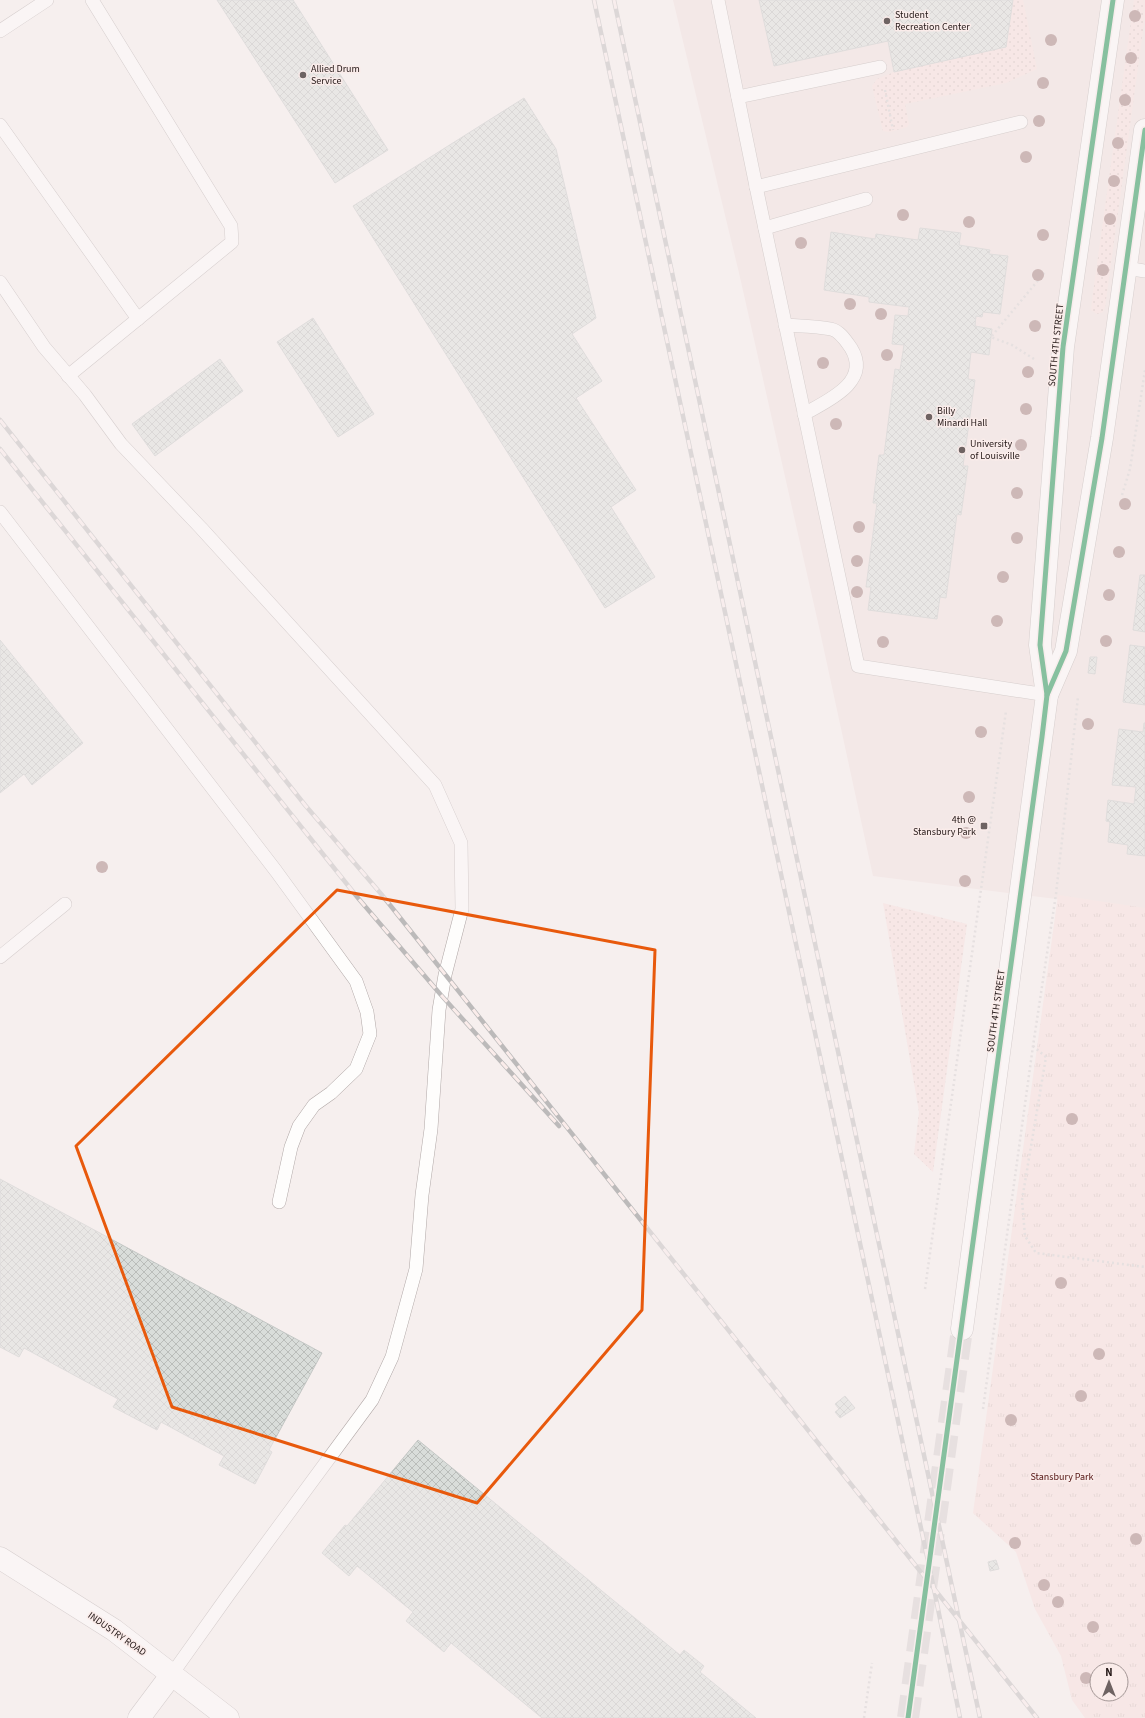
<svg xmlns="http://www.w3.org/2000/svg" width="1145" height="1718" font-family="'Source Sans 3',sans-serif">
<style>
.built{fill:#f0e0dd}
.grass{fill:url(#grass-dots)}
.park{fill:url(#park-tufts);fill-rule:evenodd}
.building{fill:url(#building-cross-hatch);stroke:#c4c7c5}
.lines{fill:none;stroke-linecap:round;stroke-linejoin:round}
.secondary-tunnel{stroke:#d6cfce;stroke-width:22;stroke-dasharray:22 11;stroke-linecap:butt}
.lane-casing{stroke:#b0a7a6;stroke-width:14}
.street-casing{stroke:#b0a7a6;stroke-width:23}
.secondary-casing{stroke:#b0a7a6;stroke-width:23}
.path{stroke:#d2cece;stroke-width:2.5;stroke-dasharray:2 3;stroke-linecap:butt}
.lane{stroke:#fefdfc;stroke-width:13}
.street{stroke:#fefdfc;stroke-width:22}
.secondary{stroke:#fefdfc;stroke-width:22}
.rail-casing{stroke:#bcbaba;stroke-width:4.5}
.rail{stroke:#faecea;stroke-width:3;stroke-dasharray:9;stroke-linecap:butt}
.cycleway-casing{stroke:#faecea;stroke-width:8}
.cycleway{stroke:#00873e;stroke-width:5}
.tree{fill:#9c7574}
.marked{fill:none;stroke:#e8590c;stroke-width:3;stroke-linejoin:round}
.poi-dot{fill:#6e6362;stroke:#faecea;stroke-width:1.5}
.labels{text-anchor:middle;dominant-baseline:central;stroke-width:3;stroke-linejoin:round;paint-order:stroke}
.poi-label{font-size:10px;fill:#241817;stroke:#faecea;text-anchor:start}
.street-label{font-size:10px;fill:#241817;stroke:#faecea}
.park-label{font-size:10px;fill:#521210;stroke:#faecea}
</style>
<defs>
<pattern id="grass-dots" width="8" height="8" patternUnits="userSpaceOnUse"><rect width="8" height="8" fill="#f8dedb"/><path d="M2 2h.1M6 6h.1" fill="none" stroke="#d4bebb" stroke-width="1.8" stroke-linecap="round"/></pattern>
<pattern id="park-tufts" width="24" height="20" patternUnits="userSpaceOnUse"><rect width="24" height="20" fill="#f8dedb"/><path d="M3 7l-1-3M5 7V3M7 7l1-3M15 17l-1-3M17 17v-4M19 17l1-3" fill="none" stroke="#d4bebb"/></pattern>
<pattern id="building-cross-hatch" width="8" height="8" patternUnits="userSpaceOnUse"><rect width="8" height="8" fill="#d9ddda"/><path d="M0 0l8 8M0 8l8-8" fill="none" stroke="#babdba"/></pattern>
</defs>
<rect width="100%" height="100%" fill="#f6efee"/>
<polygon class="built" points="673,0 1145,0 1145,910 873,876 819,627 739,273"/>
<g class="grass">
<polygon points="1013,0 1023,0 1037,69 1006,83 905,104 909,124 907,127 890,132 883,131 872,86 877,79 894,72 1006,47"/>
<polygon points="1134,0 1145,0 1145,16 1105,307 1103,312 1097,314 1091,310 1093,293"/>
<polygon points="883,903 967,924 933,1172 914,1154 919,1112"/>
</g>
<path class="park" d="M1058,895L1145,908V1718H1085L1072,1700L1061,1656L1035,1609L1016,1552L973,1513ZM1097,1670H1121V1694H1097Z"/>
<g class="building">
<polygon points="217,0 293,0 388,150 335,183"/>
<polygon points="759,0 1013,0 1006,47 894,72 888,41 774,66"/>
<polygon points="524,98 556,149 596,318 572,334 602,381 576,398 636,490 611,507 655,577 605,608 353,206"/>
<polygon points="920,228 961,233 959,245 990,250 989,254 1008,256 1000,314 983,312 982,317 976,316 975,326 992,329 991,337 989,355 971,352 968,379 975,380 963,466 968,466 961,515 957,514 946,598 940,597 937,619 868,610 871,587 866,587 877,503 873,503 879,455 884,455 895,369 900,370 904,345 892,344 895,315 908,316 909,307 869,302 869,297 824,290 831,232 875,239 876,234 918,240"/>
<polygon points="313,318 374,414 338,437 277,342"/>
<polygon points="220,359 243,391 155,456 132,424"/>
<polygon points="1140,575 1145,575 1145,632 1133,630"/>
<polygon points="0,640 83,743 32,785 24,774 0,793"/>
<polygon points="1130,645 1145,647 1145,705 1123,702"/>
<polygon points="1090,657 1097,657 1095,674 1088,673"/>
<polygon points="1144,723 1145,723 1145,856 1127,854 1128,845 1108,842 1110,822 1106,821 1108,800 1134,804 1136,787 1112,785 1119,729 1143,732"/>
<polygon points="0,1179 322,1353 269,1450 272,1452 255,1484 219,1465 224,1456 161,1422 157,1430 113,1407 118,1399 24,1348 19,1357 0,1347"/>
<polygon points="845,1396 855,1408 840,1418 835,1412 839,1409 835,1404"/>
<polygon points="418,1440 680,1655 684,1650 704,1666 700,1672 756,1718 542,1718 451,1643 444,1652 406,1621 413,1612 357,1566 349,1576 322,1553 345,1525 347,1526"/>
<polygon points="996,1560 999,1569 990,1571 988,1562"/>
</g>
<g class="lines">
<polyline class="secondary-tunnel" points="908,1718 962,1329"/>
<defs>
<g id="lane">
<polyline points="718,0 758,196 858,666 1047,695"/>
<polyline points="0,31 47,0"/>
<polyline points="738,97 880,67"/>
<polyline points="0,125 138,319"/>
<polyline points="756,187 1021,122"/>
<polyline points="765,228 866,199"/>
<polyline points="1126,268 1145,271"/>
<polyline points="0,282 44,347 85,395 121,444 201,528 435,785 461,843 462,909 445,975 439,1010 431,1129 422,1195 416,1269 392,1357 372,1400 229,1594 172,1674"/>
<path d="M785,325C800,326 817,326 831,329C840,331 846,341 851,348C872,382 827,401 804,414"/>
<polyline points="68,376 232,242 231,226 92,0"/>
<polyline points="0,512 276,871 356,981 367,1012 370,1034 356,1069 331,1093 314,1105 299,1126 291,1147 279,1202"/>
<polyline points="0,957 65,904"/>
</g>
<polyline id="street" points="139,1718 172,1674"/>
<g id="secondary">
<polyline points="1047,695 1066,651 1102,438 1145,130"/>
<polyline points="962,1329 1047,695 1040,645 1063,347 1113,0"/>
<polyline points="0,1558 114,1630 228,1718"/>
</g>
</defs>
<use href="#lane" class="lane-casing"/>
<use href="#street" class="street-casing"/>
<use href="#secondary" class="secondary-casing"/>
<g class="path">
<polyline points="885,90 893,130"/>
<polyline points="1034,359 1012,345 991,337 1045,272"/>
<polyline points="1122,495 1130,469 1145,370"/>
<polyline points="1033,1046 1046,1057 1022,1200 1025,1236 1036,1253 1145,1267"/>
<polyline points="925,1289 1006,711"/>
<polyline points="983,1409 1033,1046 1056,894 1078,697"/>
<polyline points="864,1718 872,1663"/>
</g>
<use href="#lane" class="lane"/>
<use href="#street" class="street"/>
<use href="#secondary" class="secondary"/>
<defs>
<g id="rail">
<polyline points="594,0 934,1589 960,1718"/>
<polyline points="614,0 980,1718"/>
<polyline points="0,420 305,805 382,895 1037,1718"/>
<polyline points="0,449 358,898 441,995 559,1126"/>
</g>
</defs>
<use href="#rail" class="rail-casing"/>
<use href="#rail" class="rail"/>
<defs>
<g id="cycleway">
<polyline points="1047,695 1066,651 1102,438 1145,130"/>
<polyline points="908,1718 1042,737 1047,695 1040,645 1063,347 1113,0"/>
</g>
</defs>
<use href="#cycleway" class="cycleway-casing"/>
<use href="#cycleway" class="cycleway"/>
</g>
<g class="tree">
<circle cx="1135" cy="16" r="6"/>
<circle cx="1051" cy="40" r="6"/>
<circle cx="1131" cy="58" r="6"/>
<circle cx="1043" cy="83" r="6"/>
<circle cx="1125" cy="100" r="6"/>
<circle cx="1039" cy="121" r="6"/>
<circle cx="1118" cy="143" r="6"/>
<circle cx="1026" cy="157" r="6"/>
<circle cx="1114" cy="181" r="6"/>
<circle cx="903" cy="215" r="6"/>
<circle cx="1110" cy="219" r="6"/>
<circle cx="969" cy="222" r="6"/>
<circle cx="1043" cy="235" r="6"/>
<circle cx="801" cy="243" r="6"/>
<circle cx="1103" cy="270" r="6"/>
<circle cx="1038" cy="275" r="6"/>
<circle cx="850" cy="304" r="6"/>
<circle cx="881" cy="314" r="6"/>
<circle cx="1035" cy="326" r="6"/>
<circle cx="887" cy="355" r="6"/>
<circle cx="823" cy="363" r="6"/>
<circle cx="1028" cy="372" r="6"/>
<circle cx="1026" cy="409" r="6"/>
<circle cx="836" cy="424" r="6"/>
<circle cx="1021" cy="445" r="6"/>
<circle cx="1017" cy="493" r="6"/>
<circle cx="1125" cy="504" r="6"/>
<circle cx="859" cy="527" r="6"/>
<circle cx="1017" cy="538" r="6"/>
<circle cx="1119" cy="552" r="6"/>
<circle cx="857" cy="561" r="6"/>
<circle cx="1003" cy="577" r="6"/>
<circle cx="857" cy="592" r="6"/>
<circle cx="1109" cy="595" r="6"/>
<circle cx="997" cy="621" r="6"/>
<circle cx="1106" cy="641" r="6"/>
<circle cx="883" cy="642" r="6"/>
<circle cx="1088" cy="724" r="6"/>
<circle cx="981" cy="732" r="6"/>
<circle cx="969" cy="797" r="6"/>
<circle cx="966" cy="833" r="6"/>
<circle cx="102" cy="867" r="6"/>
<circle cx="965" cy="881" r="6"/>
<circle cx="1072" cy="1119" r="6"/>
<circle cx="1061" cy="1283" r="6"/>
<circle cx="1099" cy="1354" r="6"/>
<circle cx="1081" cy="1396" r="6"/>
<circle cx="1011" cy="1420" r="6"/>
<circle cx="1136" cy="1539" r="6"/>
<circle cx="1015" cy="1543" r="6"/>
<circle cx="1044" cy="1585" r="6"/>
<circle cx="1058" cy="1602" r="6"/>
<circle cx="1093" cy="1627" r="6"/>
<circle cx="1086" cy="1678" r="6"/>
</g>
<path d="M0 0H1145V1718H0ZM337,890L655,950L642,1310L477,1503L172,1407L76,1146Z" fill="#f6efee" fill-opacity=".55" fill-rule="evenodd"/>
<path class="marked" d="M337,890L655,950L642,1310L477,1503L172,1407L76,1146Z"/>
<g class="poi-dot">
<circle cx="887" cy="21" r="4"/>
<circle cx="303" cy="75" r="4"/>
<circle cx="929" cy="417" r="4"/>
<circle cx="962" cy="450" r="4"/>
<rect x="980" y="822" width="8" height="8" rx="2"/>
</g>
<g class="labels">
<g class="poi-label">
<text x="895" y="15">Student<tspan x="895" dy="12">Recreation Center</tspan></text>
<text x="311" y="69">Allied Drum<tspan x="311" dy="12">Service</tspan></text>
<text x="937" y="411">Billy<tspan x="937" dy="12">Minardi Hall</tspan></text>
<text x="970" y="444">University<tspan x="970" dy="12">of Louisville</tspan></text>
<text x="976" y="820" text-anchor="end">4th @<tspan x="976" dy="12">Stansbury Park</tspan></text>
</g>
<g class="street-label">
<text transform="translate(1056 345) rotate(-84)">SOUTH 4TH STREET</text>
<text transform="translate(996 1011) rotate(-82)">SOUTH 4TH STREET</text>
<text transform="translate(117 1634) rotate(35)">INDUSTRY ROAD</text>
</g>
<g class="park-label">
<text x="1062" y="1477">Stansbury Park</text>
</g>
</g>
<g transform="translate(1109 1682)"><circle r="19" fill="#faecea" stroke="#a49796"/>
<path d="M0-3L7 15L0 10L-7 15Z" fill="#6e6362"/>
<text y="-6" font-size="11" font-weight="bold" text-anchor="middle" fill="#241817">N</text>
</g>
</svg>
